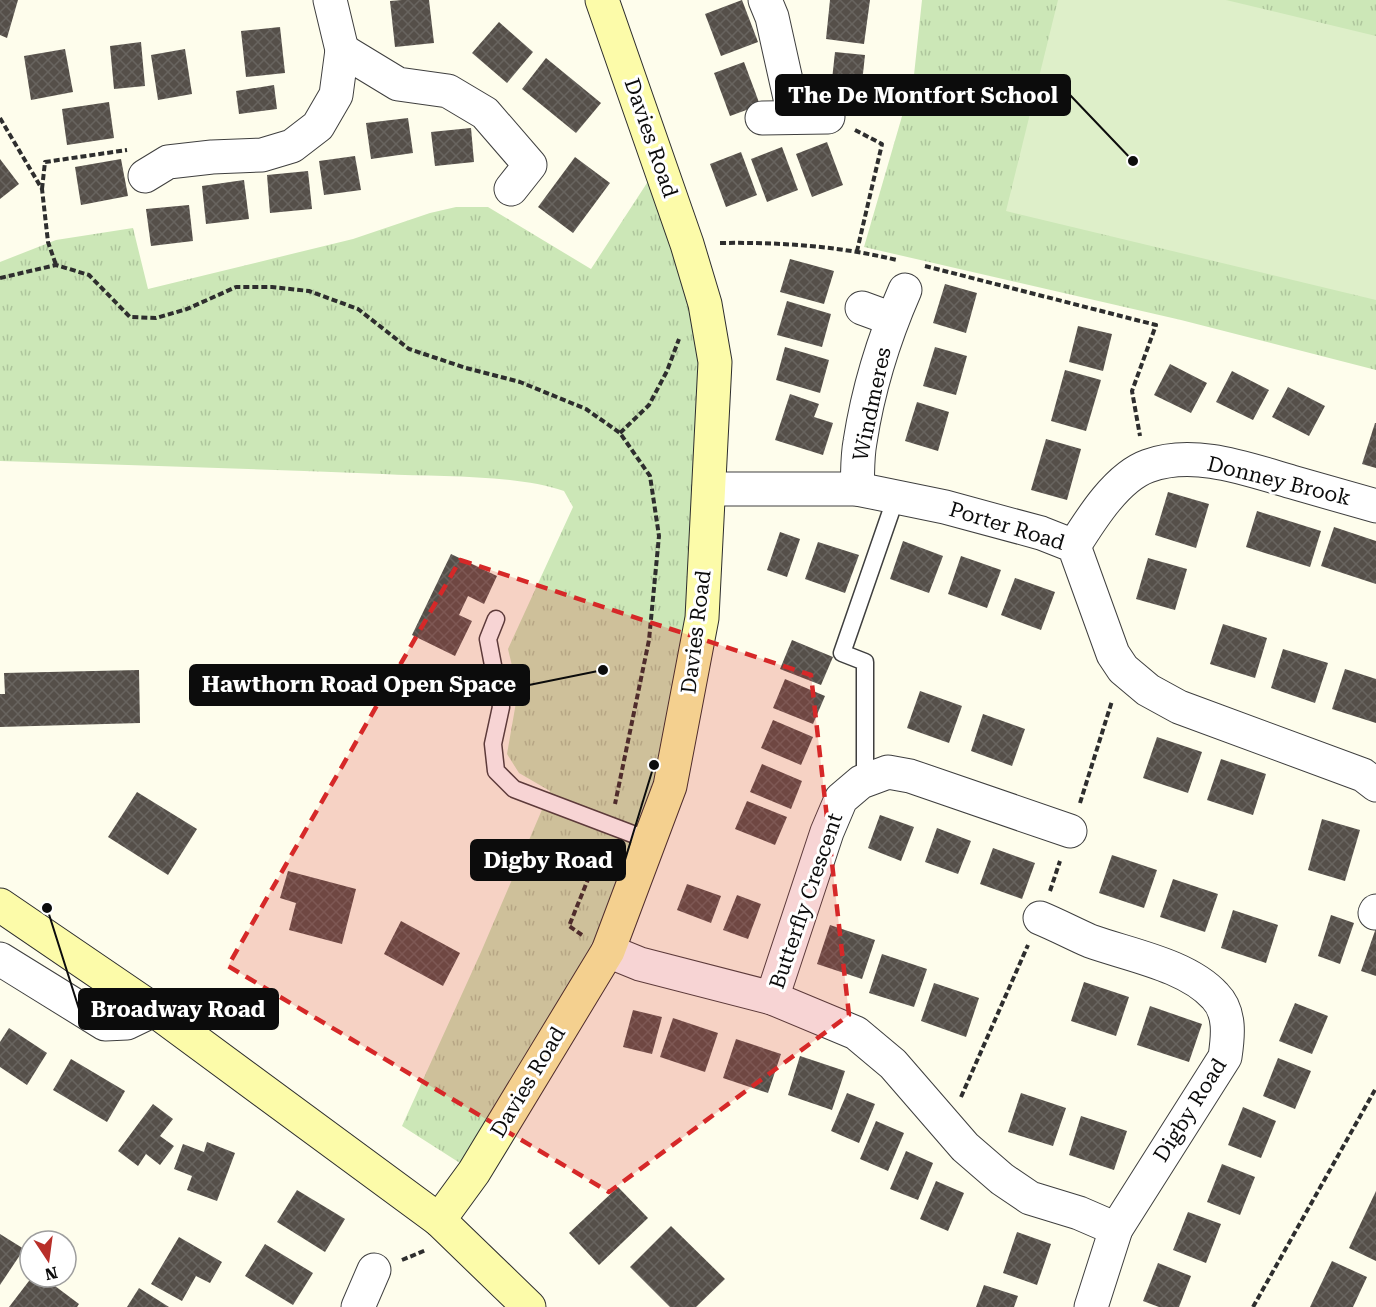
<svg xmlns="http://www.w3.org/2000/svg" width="1376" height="1307" font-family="'Roboto Serif',serif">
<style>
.park{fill:url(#park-tufts)}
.pitch{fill:#deefc9}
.building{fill:url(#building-cross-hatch)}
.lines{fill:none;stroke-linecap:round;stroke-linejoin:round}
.lane-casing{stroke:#3f3f3f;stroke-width:19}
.street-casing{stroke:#3f3f3f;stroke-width:35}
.secondary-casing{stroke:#2e2e2e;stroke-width:35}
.path{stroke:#2e2e2e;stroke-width:4;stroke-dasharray:6 3;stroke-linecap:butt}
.lane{stroke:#fff;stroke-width:16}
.street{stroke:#fff;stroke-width:33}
.secondary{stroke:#fcfba9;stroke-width:33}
.marked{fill:#d62828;fill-opacity:0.2;stroke:#d62828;stroke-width:4.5;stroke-dasharray:12 8;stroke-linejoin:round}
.labels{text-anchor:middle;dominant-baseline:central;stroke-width:6;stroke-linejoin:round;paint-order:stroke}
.street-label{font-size:21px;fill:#0c0c0c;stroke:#fff}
.leader{fill:none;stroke:#0c0c0c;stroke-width:2}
.callout-dot{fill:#0c0c0c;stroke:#fff;stroke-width:2}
.callout{fill:#0c0c0c;stroke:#0c0c0c;stroke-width:2}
.callout-label{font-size:22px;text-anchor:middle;font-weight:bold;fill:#fff}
</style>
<defs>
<pattern id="park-tufts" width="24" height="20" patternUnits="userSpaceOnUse" patternTransform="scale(1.5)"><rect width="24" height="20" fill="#cce7b7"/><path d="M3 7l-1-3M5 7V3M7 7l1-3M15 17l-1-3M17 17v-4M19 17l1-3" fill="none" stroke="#aec59c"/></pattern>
<pattern id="building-cross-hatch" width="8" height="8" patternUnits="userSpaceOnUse" patternTransform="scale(1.5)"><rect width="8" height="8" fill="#554f49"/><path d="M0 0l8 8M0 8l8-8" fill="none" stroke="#68645f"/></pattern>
</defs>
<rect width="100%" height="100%" fill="#fefdec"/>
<g class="park">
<polygon points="922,0 1376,0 1376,370 1181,320 864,247 914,75"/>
<path d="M660,163L705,304L709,489L651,841L474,1172L402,1126L481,952L550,791L519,773L507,754L518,691L508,649L573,507L564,491C514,474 437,477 383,474C255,469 128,465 0,461V262L56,240L133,228L148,289L353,239L430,213L456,207H488L591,269Z"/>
</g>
<polygon class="pitch" points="1058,0 1226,0 1376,36 1376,300 1006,211"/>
<g class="building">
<polygon points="0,0 18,0 7,38 0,35"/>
<polygon points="402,0 429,0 434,43 395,47 390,1"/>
<polygon points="742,0 758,42 721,56 705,14"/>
<polygon points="830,0 870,0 864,44 826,39"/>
<polygon points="499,22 533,52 507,83 472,53"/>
<polygon points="280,27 285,73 246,77 241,31"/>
<polygon points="141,42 145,86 114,89 110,46"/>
<polygon points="65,49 73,92 31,100 24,56"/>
<polygon points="185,49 192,94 158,100 151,55"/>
<polygon points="835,52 865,55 861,92 831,89"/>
<polygon points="546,58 601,103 576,133 522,89"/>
<polygon points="744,62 760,105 730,116 714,73"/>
<polygon points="274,85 277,109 239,114 236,91"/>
<polygon points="109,102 114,138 67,145 62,109"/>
<polygon points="408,118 413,153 371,159 366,123"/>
<polygon points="471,128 474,162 435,166 431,132"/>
<polygon points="827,142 843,185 812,197 796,154"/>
<polygon points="782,147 798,190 767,202 751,159"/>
<polygon points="741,152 757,195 726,207 710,164"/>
<polygon points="355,156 361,190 324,195 319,161"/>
<polygon points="575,157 610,183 573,233 538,207"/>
<polygon points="0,159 19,184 0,199"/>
<polygon points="121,159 128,196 81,205 75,167"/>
<polygon points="308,171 312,209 270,213 267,175"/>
<polygon points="244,180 249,219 206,224 202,186"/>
<polygon points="189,205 193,241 151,246 146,209"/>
<polygon points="790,259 834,271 824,304 780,292"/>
<polygon points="945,284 977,293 966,333 933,323"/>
<polygon points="787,301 831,314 822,347 777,335"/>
<polygon points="1078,326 1112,334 1103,371 1069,362"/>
<polygon points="785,347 829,360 820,393 776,380"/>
<polygon points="935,347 967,356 956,395 923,386"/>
<polygon points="1170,364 1207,383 1191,413 1154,395"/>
<polygon points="1065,370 1101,380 1086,431 1051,421"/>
<polygon points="1232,371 1269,390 1253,420 1216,402"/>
<polygon points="1288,387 1325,406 1309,436 1272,417"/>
<polygon points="790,394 819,404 814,417 833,423 823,455 775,440"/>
<polygon points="917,402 949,412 938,451 905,441"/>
<polygon points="1375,423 1376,423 1376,468 1362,464"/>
<polygon points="1046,439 1081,449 1067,500 1031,490"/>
<polygon points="1168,492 1209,504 1196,548 1155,535"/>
<polygon points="1257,511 1321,531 1310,567 1246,547"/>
<polygon points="1334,527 1376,541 1376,584 1321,566"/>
<polygon points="780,532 800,539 787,577 767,570"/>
<polygon points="903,541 943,556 929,593 890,579"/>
<polygon points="818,542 859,555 845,593 805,579"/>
<polygon points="451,554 497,576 484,604 468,596 459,615 472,621 455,656 412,635"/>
<polygon points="961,556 1001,570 987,608 948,594"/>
<polygon points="1148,558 1187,569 1175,610 1136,599"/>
<polygon points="1015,578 1055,592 1041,630 1001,615"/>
<polygon points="1223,624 1267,638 1255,678 1210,664"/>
<polygon points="792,640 833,657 821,685 780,669"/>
<polygon points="1283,649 1328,663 1315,703 1271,688"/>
<polygon points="1345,669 1376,679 1376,723 1332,709"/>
<polygon points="139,670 140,723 0,727 0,694 5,694 4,673"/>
<polygon points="785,679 825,696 813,724 773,708"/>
<polygon points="920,691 962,706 949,743 907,728"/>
<polygon points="983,714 1025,729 1012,766 971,751"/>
<polygon points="773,720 813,737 801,765 761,748"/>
<polygon points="1157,737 1202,752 1188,793 1143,778"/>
<polygon points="1221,759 1266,774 1253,815 1207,800"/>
<polygon points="762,764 802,781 791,809 750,792"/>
<polygon points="137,792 197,829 168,875 108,837"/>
<polygon points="747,801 787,817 775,845 735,829"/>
<polygon points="880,815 914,827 901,861 868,848"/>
<polygon points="1322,819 1360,830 1345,881 1308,870"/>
<polygon points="937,828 971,841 958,874 925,862"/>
<polygon points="993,848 1035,863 1022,899 980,884"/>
<polygon points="1112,855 1157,870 1144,908 1099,893"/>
<polygon points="288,871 356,889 342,944 289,930 296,903 280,898"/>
<polygon points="1173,879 1218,894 1205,932 1160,917"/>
<polygon points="687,884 721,896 711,923 677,910"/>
<polygon points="737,895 761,904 748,939 723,930"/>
<polygon points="1233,910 1278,925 1266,963 1221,948"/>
<polygon points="1331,915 1354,923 1340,964 1318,956"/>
<polygon points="401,921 460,953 443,986 384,954"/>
<polygon points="830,925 875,940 862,979 817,964"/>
<polygon points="1376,928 1376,976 1361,971"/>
<polygon points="882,954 927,969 914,1007 869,993"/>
<polygon points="1084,982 1129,997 1116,1036 1071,1021"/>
<polygon points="934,983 979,998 966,1037 921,1021"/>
<polygon points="1295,1003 1328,1016 1312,1054 1279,1041"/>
<polygon points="1150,1006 1202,1024 1189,1062 1137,1045"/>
<polygon points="633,1010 662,1017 652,1054 623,1047"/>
<polygon points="673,1018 718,1033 705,1072 660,1057"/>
<polygon points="9,1028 47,1053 27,1085 0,1067 0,1042"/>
<polygon points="736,1039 781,1054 768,1093 723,1078"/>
<polygon points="800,1056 845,1071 832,1110 788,1095"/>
<polygon points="1278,1058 1311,1071 1295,1109 1263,1096"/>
<polygon points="71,1059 125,1091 107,1122 53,1090"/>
<polygon points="847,1093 875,1104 859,1143 831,1131"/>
<polygon points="1021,1093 1066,1108 1053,1146 1008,1132"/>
<polygon points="153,1104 173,1119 160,1136 174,1146 160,1165 146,1154 138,1166 118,1151"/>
<polygon points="1243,1107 1276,1121 1261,1158 1228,1145"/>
<polygon points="1081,1116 1127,1131 1114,1170 1069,1155"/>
<polygon points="876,1121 904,1133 888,1171 860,1159"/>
<polygon points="207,1142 235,1153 217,1201 187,1190 192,1176 174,1169 183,1144 204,1152"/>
<polygon points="906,1151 933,1163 918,1200 890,1189"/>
<polygon points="1222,1164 1255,1177 1240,1215 1207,1202"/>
<polygon points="936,1181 964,1193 948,1231 920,1219"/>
<polygon points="618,1187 648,1218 599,1265 569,1233"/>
<polygon points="297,1190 345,1219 325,1252 277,1222"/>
<polygon points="1376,1191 1376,1261 1349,1248"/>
<polygon points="1188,1212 1221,1224 1206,1263 1173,1250"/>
<polygon points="671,1226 725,1279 696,1307 670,1307 630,1267"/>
<polygon points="1017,1232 1051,1244 1037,1285 1003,1273"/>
<polygon points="0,1234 24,1249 0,1285"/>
<polygon points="179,1237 222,1262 210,1283 196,1276 182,1301 151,1284"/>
<polygon points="265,1244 313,1273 293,1305 245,1276"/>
<polygon points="1332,1261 1367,1277 1353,1307 1310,1307"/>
<polygon points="1158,1263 1191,1276 1179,1307 1159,1307 1143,1301"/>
<polygon points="32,1277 43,1277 79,1304 77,1307 9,1307"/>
<polygon points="984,1285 1018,1296 1014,1307 976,1307"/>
<polygon points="139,1288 169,1307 127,1307"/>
</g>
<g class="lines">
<defs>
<g id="lane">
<polyline points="496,619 488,639 501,707 493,744 496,771 514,789 651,841"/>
<polyline points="865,781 865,662 842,653 896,497"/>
</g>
<g id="street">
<polyline points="330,0 342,50"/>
<polyline points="765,0 772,17 794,116"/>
<polyline points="762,118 828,117"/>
<polyline points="145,176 168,162 212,157 262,155 292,146 318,126 336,95 342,50 398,84 448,91 485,113 530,165 511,189"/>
<polyline points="862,308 892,319"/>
<polyline points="709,489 857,489 945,507 1041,533 1074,546 1113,654 1123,669 1148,690 1179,707 1363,775 1376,785"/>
<path d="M857,489C858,474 857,458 860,442C868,390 884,338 905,290"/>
<path d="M1074,546C1091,519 1117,477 1148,466C1194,449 1247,469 1292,482C1320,490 1348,498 1376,506"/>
<polyline points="1375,913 1376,911"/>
<path d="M1040,918C1057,925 1074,934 1090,941C1129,955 1187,965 1215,996C1231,1012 1228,1037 1225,1057L1116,1229L1091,1307"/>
<polyline points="608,951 640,964 772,998 856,1033 893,1064 965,1147 1002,1179 1030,1198 1079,1213 1116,1229"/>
<polyline points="0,959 105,1024 127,1023 154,1010"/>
<polyline points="772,998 827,832 841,799 861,782 888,772 910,776 1070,831"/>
<polyline points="358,1307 374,1270"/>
</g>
<g id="secondary">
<polyline points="0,905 154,1010 439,1220 529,1307"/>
<polyline points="439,1220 474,1172 608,951 670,786 702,618 715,362 705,304 687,244 602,0"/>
</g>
</defs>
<use href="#lane" class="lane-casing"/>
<use href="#street" class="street-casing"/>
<use href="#secondary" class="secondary-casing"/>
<g class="path">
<polyline points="0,118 42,189 48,242 56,265"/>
<polyline points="855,130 882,144 857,251"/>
<polyline points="42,189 45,162 127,150"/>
<path d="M720,243C780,242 838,246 897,260"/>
<polyline points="925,266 1156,325 1132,391 1140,436"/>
<polyline points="0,278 56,265 89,275 130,317 156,318 187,309 236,287 272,287 309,291 358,309 409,349 466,368 520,382 586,409 620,433 650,476 659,536 649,640 615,804"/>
<polyline points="620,433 649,405 667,371 679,339"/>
<polyline points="1080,803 1112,701"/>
<polyline points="1050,891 1060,861"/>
<polyline points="582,935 569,926 602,845"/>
<polyline points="961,1097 1028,945"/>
<polyline points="402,1260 426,1250"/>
<polyline points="1253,1307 1376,1088"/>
</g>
<use href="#lane" class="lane"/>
<use href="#street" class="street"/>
<use href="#secondary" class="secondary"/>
</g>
<path class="marked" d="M460,560L811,675L849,1015L609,1192L228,966Z"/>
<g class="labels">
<g class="street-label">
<text transform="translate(651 138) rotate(71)">Davies Road</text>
<text transform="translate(872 404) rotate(-78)">Windmeres</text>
<text transform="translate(1279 481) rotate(14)">Donney Brook</text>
<text transform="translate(1007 526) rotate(17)">Porter Road</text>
<text transform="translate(696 632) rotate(-83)">Davies Road</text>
<text transform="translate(806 901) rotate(-71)">Butterfly Crescent</text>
<text transform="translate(528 1082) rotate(-59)">Davies Road</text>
<text transform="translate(1190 1110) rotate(-58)">Digby Road</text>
</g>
</g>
<path class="leader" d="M1133 161L1070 95M603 670L529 685M654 765L625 860M47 908L79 1009"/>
<g class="callout-dot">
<circle cx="1133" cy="161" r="6"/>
<circle cx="603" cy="670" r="6"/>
<circle cx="654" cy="765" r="6"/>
<circle cx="47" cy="908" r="6"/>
</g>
<g class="callout">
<rect x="776" y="75" width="294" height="40" rx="6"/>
<rect x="190" y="665" width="339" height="40" rx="6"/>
<rect x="471" y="840" width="154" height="40" rx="6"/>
<rect x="79" y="989" width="199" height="40" rx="6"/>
</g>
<g class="callout-label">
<text x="923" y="103">The De Montfort School</text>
<text x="359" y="692">Hawthorn Road Open Space</text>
<text x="548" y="868">Digby Road</text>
<text x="178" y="1017">Broadway Road</text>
</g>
<g transform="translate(48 1259) rotate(167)"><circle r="28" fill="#ffffff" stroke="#9e9e9e" stroke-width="1.5"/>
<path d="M0-4.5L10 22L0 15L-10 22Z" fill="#b82f29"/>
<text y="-9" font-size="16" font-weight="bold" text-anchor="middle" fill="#0c0c0c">N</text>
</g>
</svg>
